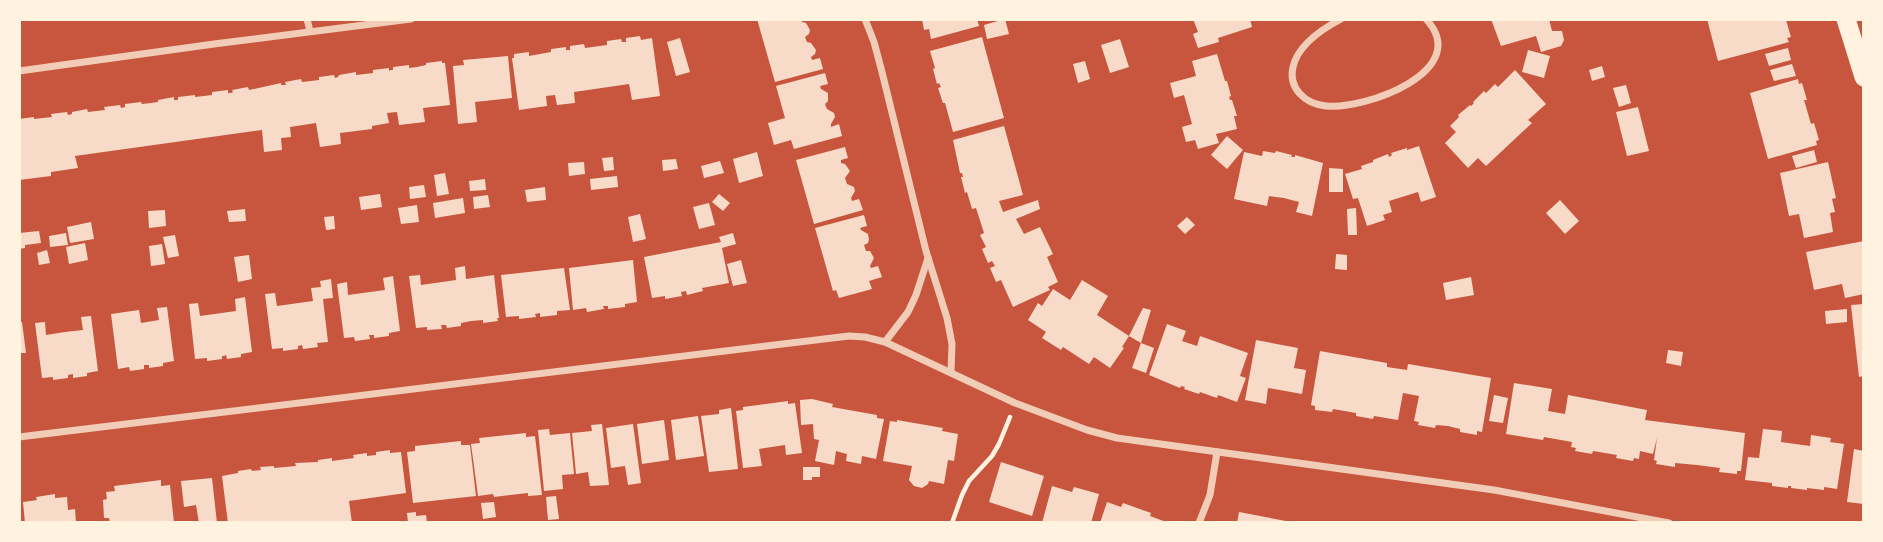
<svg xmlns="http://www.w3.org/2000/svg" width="1883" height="542" font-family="'PT Sans',sans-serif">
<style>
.building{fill:#f7dbc8}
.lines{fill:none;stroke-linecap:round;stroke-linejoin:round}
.path{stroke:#fff3e0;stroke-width:4.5}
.minor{stroke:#f1ccb7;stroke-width:7}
.trunk{stroke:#fff3e0;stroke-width:19}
</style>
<rect width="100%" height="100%" fill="#c8553d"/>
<g class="building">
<polygon points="757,19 801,19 802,22 806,23 810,30 809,34 805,37 807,42 811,43 816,50 815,54 811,57 812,60 820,58 823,69 775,82"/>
<polygon points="922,19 977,19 979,26 931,39 929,29 924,30"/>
<polygon points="1005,19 1009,34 987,39 984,25"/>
<polygon points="1193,19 1250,19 1252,27 1218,38 1219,42 1198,48 1193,34 1198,32"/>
<polygon points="1491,19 1549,19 1552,31 1562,31 1564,40 1561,46 1541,52 1536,36 1501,46"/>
<polygon points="1707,19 1783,19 1783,21 1786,20 1791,37 1787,38 1789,42 1718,61"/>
<polygon points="640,36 641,40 652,38 660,96 632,100 629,84 574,92 575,103 557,105 555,95 546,96 547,106 519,110 512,58 514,58 514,54 529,52 529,56 551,52 551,49 566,47 566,50 570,50 570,46 584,44 585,48 607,45 607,41 621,39 622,42 626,42 626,38"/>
<polygon points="982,37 1004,118 953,132 945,103 943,103 938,88 941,87 939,83 937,84 933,69 935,68 930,51"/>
<polygon points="680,38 690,72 676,76 667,42"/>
<polygon points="1120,39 1129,67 1110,73 1101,45"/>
<polygon points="1788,48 1791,60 1769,66 1765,54"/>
<polygon points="1528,50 1550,56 1544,78 1522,72"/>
<polygon points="1217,54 1225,81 1227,81 1231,96 1229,97 1230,100 1232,100 1237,116 1234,116 1237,129 1216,134 1219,143 1198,149 1195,140 1186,142 1182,127 1192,124 1184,95 1174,98 1170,83 1196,76 1192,61"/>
<polygon points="508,56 512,98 475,102 477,122 458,124 453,66 464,65 463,60"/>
<polygon points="442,61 442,63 445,63 450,105 423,108 425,122 399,125 397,112 387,113 389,123 372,126 372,129 340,133 341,144 320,147 316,123 290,127 291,137 281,138 282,150 264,152 262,130 75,156 78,168 51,172 51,176 19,180 19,119 34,117 34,119 52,117 51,114 67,112 68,115 72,114 72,112 87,109 88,112 105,110 104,107 120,105 121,108 125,107 125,104 141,102 142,104 151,103 158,102 158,100 174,97 174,100 178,100 178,97 195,95 195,97 204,96 212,95 212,92 228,90 228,93 231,93 233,92 232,90 248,87 249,90 281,83 281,85 286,85 285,82 301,79 302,82 319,80 319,77 334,75 335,78 338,77 339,75 356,72 356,75 373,73 373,70 389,68 389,71 391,70 393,70 393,67 409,65 409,68 417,67 426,65 426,63"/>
<polygon points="1085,61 1090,79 1078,83 1073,64"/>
<polygon points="1792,64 1796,76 1774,81 1770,70"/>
<polygon points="1602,66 1605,77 1592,81 1589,70"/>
<polygon points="1515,70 1546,104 1528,120 1532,123 1486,166 1478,158 1468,168 1445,143 1456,132 1450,126 1459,117 1458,115 1470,105 1471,106 1474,103 1473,102 1484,91 1486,93 1495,84 1498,87"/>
<polygon points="825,73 828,84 820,86 821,89 828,93 828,101 825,104 827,109 834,113 835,117 831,124 831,127 839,124 842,136 794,149 791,140 774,145 768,123 785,118 776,86"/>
<polygon points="1798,79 1799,84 1802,83 1807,100 1804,100 1811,124 1814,123 1819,140 1816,141 1817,145 1768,159 1750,93"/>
<polygon points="1626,85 1631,103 1619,107 1613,88"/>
<polygon points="1638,107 1649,151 1627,156 1616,112"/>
<polygon points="1004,126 1023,195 999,201 1003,212 1038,200 1040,209 1016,219 1024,234 1040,227 1053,254 1047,257 1058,282 1048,287 1050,290 1013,307 1001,280 996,282 990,268 995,266 992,261 988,263 982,249 986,247 980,235 984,233 976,208 972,209 967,192 965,193 961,177 963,177 962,173 960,173 953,140"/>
<polygon points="1227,136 1243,150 1227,169 1211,155"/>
<polygon points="1419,146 1436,197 1421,202 1418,192 1389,201 1392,212 1383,215 1385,220 1367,226 1358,198 1353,199 1345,174 1362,169 1361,166 1373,162 1373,160 1388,154 1389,157 1392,155 1391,153 1407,148 1407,150"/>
<polygon points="845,147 848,158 841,160 841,163 845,164 850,171 845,178 847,184 854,187 855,191 851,198 852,201 859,199 863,210 814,224 796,160"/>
<polygon points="1814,150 1817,162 1796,168 1792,156"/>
<polygon points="1263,151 1275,153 1276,151 1292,155 1291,157 1295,157 1295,155 1323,163 1312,216 1296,212 1299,202 1284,198 1269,196 1267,206 1234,199 1244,152 1262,156"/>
<polygon points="757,152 763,176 739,183 733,159"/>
<polygon points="613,157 614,170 604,171 602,158"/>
<polygon points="676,159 678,169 663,171 662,160"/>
<polygon points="720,161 724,173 704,178 701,166"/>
<polygon points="584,162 585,174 569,176 568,163"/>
<polygon points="1828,162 1836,198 1832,199 1835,212 1830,213 1833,232 1804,238 1799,214 1789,216 1780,173"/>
<polygon points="1329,168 1343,169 1343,192 1329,192"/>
<polygon points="445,173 449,194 437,196 434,175"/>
<polygon points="617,176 618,187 591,190 590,179"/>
<polygon points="485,179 486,190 470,191 469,181"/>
<polygon points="424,185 426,197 410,199 409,187"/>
<polygon points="545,187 546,200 527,202 525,190"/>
<polygon points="380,194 382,207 361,210 359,197"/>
<polygon points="719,194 730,203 723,211 712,202"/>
<polygon points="488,195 490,207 474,209 473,197"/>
<polygon points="463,198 465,213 435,218 433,203"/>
<polygon points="1560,200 1579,221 1565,234 1546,213"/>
<polygon points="709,203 715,225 699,229 693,207"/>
<polygon points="417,205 419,222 401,224 398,208"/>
<polygon points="1356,208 1357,235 1348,235 1347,209"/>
<polygon points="245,209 246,221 229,222 227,211"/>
<polygon points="165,210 166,226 149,228 148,211"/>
<polygon points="640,214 646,239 633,242 628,217"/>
<polygon points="864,215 867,226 860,228 861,230 868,234 869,239 868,243 864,245 866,251 870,251 874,258 870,266 871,268 878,266 882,277 869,281 872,289 839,298 836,290 833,291 815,228"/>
<polygon points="334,216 335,229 326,230 324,217"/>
<polygon points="1187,217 1195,225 1185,234 1177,226"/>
<polygon points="91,222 94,239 70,243 67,227"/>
<polygon points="39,231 41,243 25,245 25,248 19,249 19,233"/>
<polygon points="66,233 68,245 50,247 49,236"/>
<polygon points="733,233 736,244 722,248 729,283 702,288 703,291 687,295 686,291 681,292 682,296 665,299 665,296 652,298 644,257 721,242 719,237"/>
<polygon points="175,235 179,256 168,258 163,237"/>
<polygon points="1864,241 1864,294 1845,298 1842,284 1814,290 1806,252"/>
<polygon points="85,243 88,260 69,264 66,247"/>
<polygon points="162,244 165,264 151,266 149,246"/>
<polygon points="47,250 50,263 39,265 37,253"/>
<polygon points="1336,254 1347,255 1347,270 1335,269"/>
<polygon points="249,255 252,279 238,282 234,257"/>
<polygon points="633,260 637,302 625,304 625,307 608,309 608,306 603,306 604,309 587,312 586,308 573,310 569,268"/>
<polygon points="741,260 747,283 733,286 727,264"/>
<polygon points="465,266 466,279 494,275 499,318 497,318 498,321 483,323 483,320 471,321 461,323 461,326 447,328 446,325 441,325 442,329 427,330 427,327 416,328 409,276 420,275 421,285 456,280 455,268"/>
<polygon points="564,268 570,310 557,311 557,315 540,317 540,313 535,314 536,317 519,319 519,316 506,317 501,275"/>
<polygon points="393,276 400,331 389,333 389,336 374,338 374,335 369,335 370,339 355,341 354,337 344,338 337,284 347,282 348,295 385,290 383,278"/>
<polygon points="1471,277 1474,295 1446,300 1443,283"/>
<polygon points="331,279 333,298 323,299 328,342 317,343 318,347 303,349 302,345 298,346 298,349 283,351 283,348 272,349 265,294 275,293 277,306 313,301 311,288 321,287 320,281"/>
<polygon points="1082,280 1108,296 1097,315 1129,336 1122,347 1124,348 1110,368 1094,357 1089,364 1063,347 1061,350 1042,338 1046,332 1028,320 1038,303 1042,306 1053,289 1070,300"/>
<polygon points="245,297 252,352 241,354 241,357 227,359 226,355 224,356 222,356 222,359 207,361 207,358 195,359 189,304 198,303 200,316 236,311 235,299"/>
<polygon points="1864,304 1864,376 1859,377 1851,305"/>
<polygon points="167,307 174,361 163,363 163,366 149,368 149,365 144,365 144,369 130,371 129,367 118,369 111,314 139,310 141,323 159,320 157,308"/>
<polygon points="1143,308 1151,310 1141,343 1129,336"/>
<polygon points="1847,309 1847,322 1826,324 1825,311"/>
<polygon points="91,316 98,371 87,373 87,376 73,378 73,374 68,375 68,378 53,380 53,377 42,378 35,323 45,322 46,335 65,332 83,330 81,317"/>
<polygon points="19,322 22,322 26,353 19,353"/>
<polygon points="1167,324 1186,331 1182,341 1197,346 1200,336 1248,353 1240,376 1246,378 1237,402 1218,395 1217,398 1200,392 1199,394 1184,389 1185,387 1181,386 1180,388 1149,375"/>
<polygon points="1256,340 1298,348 1294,368 1306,370 1302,394 1268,388 1266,404 1245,400"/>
<polygon points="1141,343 1154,348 1146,373 1132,368"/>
<polygon points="1668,350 1683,352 1681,366 1666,363"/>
<polygon points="1320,351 1387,363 1387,367 1407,370 1408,364 1491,378 1482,432 1477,431 1477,435 1460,432 1460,429 1448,426 1436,425 1435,428 1418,425 1419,422 1414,421 1419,396 1403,393 1398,420 1374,416 1373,419 1356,416 1356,413 1333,409 1332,412 1315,410 1315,406 1311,405"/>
<polygon points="1514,383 1552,389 1548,411 1565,414 1568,395 1647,410 1645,420 1745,433 1741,471 1737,471 1737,474 1719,472 1720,468 1697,465 1675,463 1675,467 1656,464 1657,461 1654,460 1657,438 1653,454 1640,451 1639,459 1634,458 1633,461 1616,458 1617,455 1593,451 1592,454 1575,451 1576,448 1571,447 1572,442 1544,437 1543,440 1506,434"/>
<polygon points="1494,395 1508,398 1503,423 1489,421"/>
<polygon points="812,399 833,404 832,407 877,415 877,418 884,419 876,459 862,456 861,464 846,461 847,454 836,451 834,465 815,461 819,440 814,439 813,424 801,425 800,400"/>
<polygon points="788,401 788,404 795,403 802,453 786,455 785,445 759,449 762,466 743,468 736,411 743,410 743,407"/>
<polygon points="731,408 738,469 709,472 701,416 719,414 719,410"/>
<polygon points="698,416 704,456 676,460 671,420"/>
<polygon points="664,420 669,460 642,464 637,424"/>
<polygon points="897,420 943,428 942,431 958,434 954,461 948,460 944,484 929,481 928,484 922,488 914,486 909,480 912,466 883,461 890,421 897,422"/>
<polygon points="602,424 609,485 590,486 588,472 576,474 572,433 592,431 591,425"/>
<polygon points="633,424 641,483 628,485 625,466 611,468 606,428"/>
<polygon points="549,429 550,435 570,433 574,474 562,475 563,489 544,491 538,430"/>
<polygon points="1763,429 1782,431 1781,442 1810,446 1811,435 1831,438 1830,442 1844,444 1837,489 1824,487 1824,490 1807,488 1807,490 1791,488 1791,486 1788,486 1788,488 1772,486 1772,483 1745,480 1748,457 1759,458"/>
<polygon points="526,433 526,437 535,436 542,495 528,496 528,493 494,497 493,494 478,496 471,444 480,443 479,438"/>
<polygon points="461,441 461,445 470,445 476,496 413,503 407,452 415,451 415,446"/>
<polygon points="1854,449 1864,451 1864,504 1847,502"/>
<polygon points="390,450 390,453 401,452 406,493 349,501 352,523 332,523 332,521 228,523 222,476 238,473 238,471 251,469 252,471 261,470 260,467 274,466 274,468 296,466 295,463 318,462 318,460 332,458 332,461 354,458 353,455 367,453 367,456 376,455 376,452"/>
<polygon points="1001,462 1044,476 1032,516 989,502"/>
<polygon points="803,467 820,467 820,477 812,477 812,480 803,480"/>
<polygon points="212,478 217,523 199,523 196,505 184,507 181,481"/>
<polygon points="161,480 161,486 170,485 174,523 110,523 109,518 104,518 103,500 107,499 106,492 115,491 114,486"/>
<polygon points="1052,486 1072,492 1074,487 1099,494 1091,523 1042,523"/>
<polygon points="55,494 55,498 67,497 68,510 75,509 76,523 25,523 23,502 37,500 36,497"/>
<polygon points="556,496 559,519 548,520 546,497"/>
<polygon points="494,502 496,517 483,519 481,503"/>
<polygon points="1107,502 1121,507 1123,503 1151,513 1150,516 1169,523 1100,523"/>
<polygon points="416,512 416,516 426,515 427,523 408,523 407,513"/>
<polygon points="1239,512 1286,521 1286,523 1237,523"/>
</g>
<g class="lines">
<polyline class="path" points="952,523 962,495 969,481 992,456 999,444 1010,417"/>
<g class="minor">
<polyline points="307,19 310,31"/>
<polyline points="865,19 874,42 882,72 926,251 947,318 952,344 951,372"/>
<path d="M1341,19C1322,29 1298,45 1293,67C1288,88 1305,104 1326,106C1365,110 1474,71 1426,19"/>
<polyline points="19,71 214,44 411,19"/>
<polyline points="885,342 908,312 916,295 928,258"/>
<polyline points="19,437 849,336 865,337 885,342 1015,403 1087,430 1117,438 1494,490 1669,523"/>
<polyline points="1199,523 1210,495 1217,452"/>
</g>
<polyline class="trunk" points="1846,19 1864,77"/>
</g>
<rect width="1883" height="542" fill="none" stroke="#fff3e0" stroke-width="42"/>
</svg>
